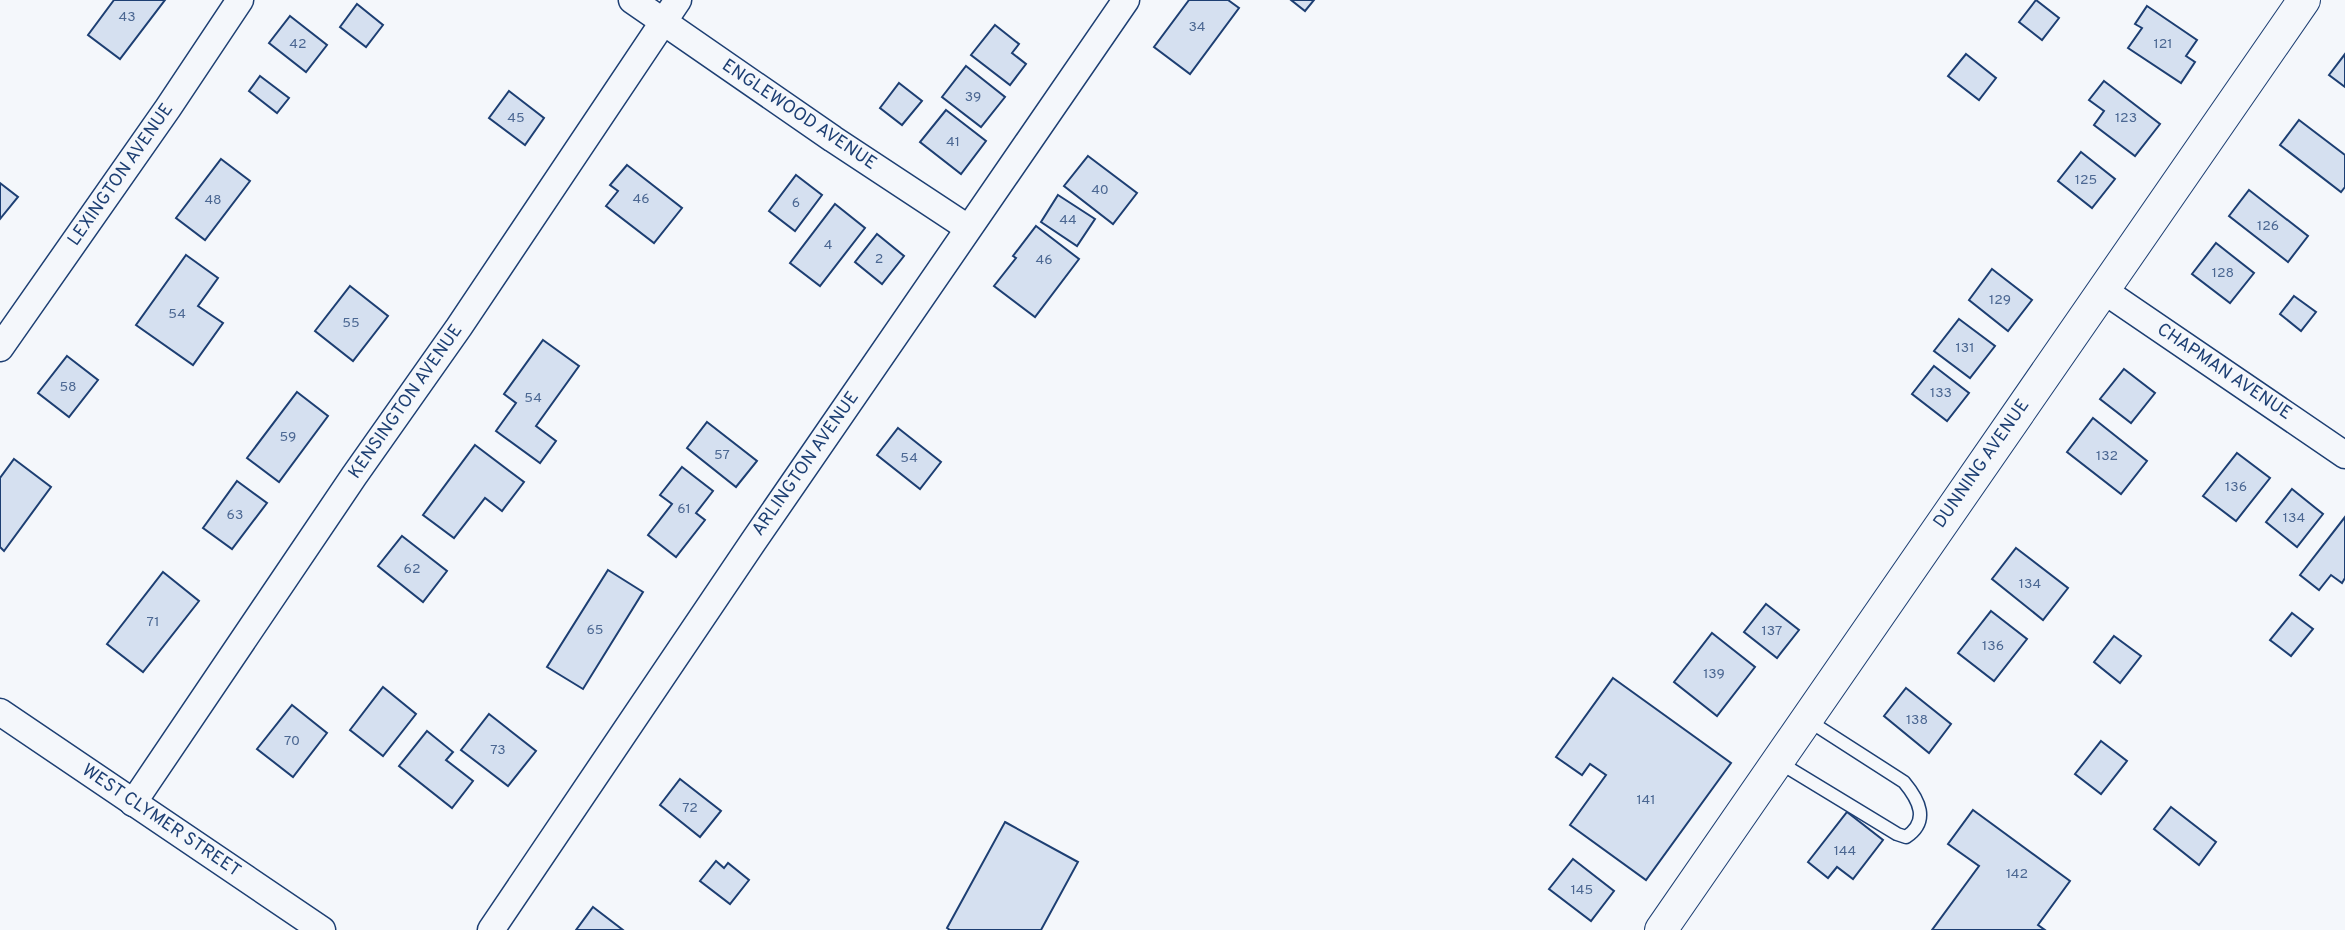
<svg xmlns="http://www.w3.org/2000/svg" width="2345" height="930" font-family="Overpass,sans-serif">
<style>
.building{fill:#d5e0f0;stroke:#1d3f73;stroke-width:2}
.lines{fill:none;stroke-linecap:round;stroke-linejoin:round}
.service-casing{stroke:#1d3f73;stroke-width:15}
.minor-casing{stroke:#1d3f73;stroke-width:29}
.tertiary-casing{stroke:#1d3f73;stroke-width:34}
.service{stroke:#f4f7fb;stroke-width:12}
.minor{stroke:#f4f7fb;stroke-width:26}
.tertiary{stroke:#f4f7fb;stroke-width:32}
.labels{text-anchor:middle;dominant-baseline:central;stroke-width:5;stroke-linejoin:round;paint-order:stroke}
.number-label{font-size:14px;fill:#4b6792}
.street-label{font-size:18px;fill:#1d3f73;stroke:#f4f7fb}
</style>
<rect width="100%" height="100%" fill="#f4f7fb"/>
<g class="building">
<polygon points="114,0 165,0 120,59 88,35"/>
<polygon points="1189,0 1228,0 1239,8 1190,74 1154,47"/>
<polygon points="1291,0 1314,0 1305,11"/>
<polygon points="2036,0 2059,18 2042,40 2019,22"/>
<polygon points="357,4 383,25 366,47 340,27"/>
<polygon points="2147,6 2197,40 2186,56 2195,62 2181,83 2128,48 2142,28 2135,24"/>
<polygon points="290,16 327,45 306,72 269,43"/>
<polygon points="995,25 1019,44 1012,53 1026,64 1010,85 971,55"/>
<polygon points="1966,54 1996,78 1979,100 1948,76"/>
<polygon points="2345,54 2345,87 2329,75"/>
<polygon points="966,66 1005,97 981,127 942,97"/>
<polygon points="260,76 289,98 277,113 249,91"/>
<polygon points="2104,81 2160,124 2135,156 2094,125 2104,111 2089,100"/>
<polygon points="899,83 922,101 902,125 880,108"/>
<polygon points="509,91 544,118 525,145 489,118"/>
<polygon points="946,110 986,141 961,174 920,142"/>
<polygon points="2299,120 2345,155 2345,187 2341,192 2280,145"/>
<polygon points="2081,152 2115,179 2092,208 2058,181"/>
<polygon points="1088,156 1137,193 1113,224 1064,186"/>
<polygon points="221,159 250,181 205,240 176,218"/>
<polygon points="627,165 682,208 654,243 606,206 618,191 610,185"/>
<polygon points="796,175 822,195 795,231 769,211"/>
<polygon points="0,183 18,197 0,219"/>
<polygon points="2249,190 2308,236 2288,262 2229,216"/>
<polygon points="1058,195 1095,219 1077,246 1041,222"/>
<polygon points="835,204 865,228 820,286 790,263"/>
<polygon points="1036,226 1079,259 1035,317 994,286 1016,258 1013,256"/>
<polygon points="877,234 904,256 882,284 855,262"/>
<polygon points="2216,243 2254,273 2230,303 2192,274"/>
<polygon points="186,255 218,278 198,306 223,323 193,365 136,325"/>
<polygon points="1992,269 2032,300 2008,331 1969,300"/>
<polygon points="350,286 388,316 353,361 315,331"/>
<polygon points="2294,296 2316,312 2301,331 2280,314"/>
<polygon points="1959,319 1995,346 1970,378 1934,351"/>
<polygon points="543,340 579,366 536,426 556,441 540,463 496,431 516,403 504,394"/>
<polygon points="67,356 98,380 69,417 38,393"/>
<polygon points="1934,366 1969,393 1947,421 1912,394"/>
<polygon points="2124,369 2155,393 2131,423 2100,399"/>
<polygon points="297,392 328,416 279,482 247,458"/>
<polygon points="2093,418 2147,461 2121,494 2067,452"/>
<polygon points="707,422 757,461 736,487 687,448"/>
<polygon points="898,428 941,462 920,489 877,455"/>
<polygon points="475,445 524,482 502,511 485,498 454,538 423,515"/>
<polygon points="2237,453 2270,478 2236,521 2203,496"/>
<polygon points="14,459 51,487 4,551 0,547 0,478"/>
<polygon points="682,467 713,491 696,513 705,520 676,557 648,535 672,504 660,495"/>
<polygon points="237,481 267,503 232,549 203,528"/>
<polygon points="2292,489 2323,514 2297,547 2266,522"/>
<polygon points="2345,517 2345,578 2342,583 2331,575 2319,590 2300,575"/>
<polygon points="402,536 447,571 423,602 378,566"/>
<polygon points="2016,548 2068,588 2043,620 1992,579"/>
<polygon points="608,570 643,592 583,689 547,667"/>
<polygon points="163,572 199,601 143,672 107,644"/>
<polygon points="1766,604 1799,630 1777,658 1744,632"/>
<polygon points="1991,611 2027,639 1994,681 1958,653"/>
<polygon points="2292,613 2313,629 2291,656 2270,640"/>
<polygon points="1712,633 1755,667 1717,716 1674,682"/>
<polygon points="2114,636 2141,656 2120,683 2094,662"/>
<polygon points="1613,678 1731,763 1646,880 1570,825 1606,775 1590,764 1582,775 1556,757"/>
<polygon points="383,687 416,714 383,756 350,730"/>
<polygon points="1906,688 1951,724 1929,753 1884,716"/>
<polygon points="292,705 327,733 293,777 257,749"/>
<polygon points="489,714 536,751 508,786 461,750"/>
<polygon points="427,731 453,752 446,760 473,781 452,808 399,766"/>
<polygon points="2101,741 2127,761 2101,794 2075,774"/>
<polygon points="680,779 721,811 700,837 660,805"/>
<polygon points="2171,807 2216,842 2199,865 2154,829"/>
<polygon points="1973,810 2070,881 2038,925 2045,930 1932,930 1979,866 1948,844"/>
<polygon points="1847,812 1883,840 1853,879 1837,867 1828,878 1808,862"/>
<polygon points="1005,822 1078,862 1041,930 950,930 947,928"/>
<polygon points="1573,859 1614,891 1591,921 1549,889"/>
<polygon points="716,861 724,868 728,863 749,880 730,904 700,881"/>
<polygon points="593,907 623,930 576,930"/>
</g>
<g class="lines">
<defs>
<path id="service" d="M1777,761L1897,834L1906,837C1930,821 1919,800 1904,782L1806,719"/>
<g id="minor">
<polyline points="632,0 833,139 968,228"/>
<polyline points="2103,290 2345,455"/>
<polyline points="0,348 168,108 240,0"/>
<polyline points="0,712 322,930"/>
<polyline points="133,803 354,476 459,327 678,0"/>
<polyline points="491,930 753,542 1126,0"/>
</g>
<polyline id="tertiary" points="1661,930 2304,0"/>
</defs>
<use href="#service" class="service-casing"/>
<use href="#minor" class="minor-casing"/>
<use href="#tertiary" class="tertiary-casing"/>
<use href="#service" class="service"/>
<use href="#minor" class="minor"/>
<use href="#tertiary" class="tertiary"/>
</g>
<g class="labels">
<g class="number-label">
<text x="127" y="17">43</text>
<text x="1197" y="27">34</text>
<text x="298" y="44">42</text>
<text x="2163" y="44">121</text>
<text x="973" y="97">39</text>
<text x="516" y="118">45</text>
<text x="2126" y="118">123</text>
<text x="953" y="142">41</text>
<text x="2086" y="180">125</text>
<text x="1100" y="190">40</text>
<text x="641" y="199">46</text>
<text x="213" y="200">48</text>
<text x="796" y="203">6</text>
<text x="1068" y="220">44</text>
<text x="2268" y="226">126</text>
<text x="828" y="245">4</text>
<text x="879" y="259">2</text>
<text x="1044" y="260">46</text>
<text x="2223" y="273">128</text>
<text x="2000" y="300">129</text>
<text x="177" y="314">54</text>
<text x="351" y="323">55</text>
<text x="1965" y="348">131</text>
<text x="68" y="387">58</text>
<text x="1941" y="393">133</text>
<text x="533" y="398">54</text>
<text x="288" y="437">59</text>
<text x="722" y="455">57</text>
<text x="2107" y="456">132</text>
<text x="909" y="458">54</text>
<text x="2236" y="487">136</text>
<text x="684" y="509">61</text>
<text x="235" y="515">63</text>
<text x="2294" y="518">134</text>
<text x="412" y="569">62</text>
<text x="2030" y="584">134</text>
<text x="153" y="622">71</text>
<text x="595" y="630">65</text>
<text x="1772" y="631">137</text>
<text x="1993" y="646">136</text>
<text x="1714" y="674">139</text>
<text x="1917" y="720">138</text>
<text x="292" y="741">70</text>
<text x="498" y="750">73</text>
<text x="1646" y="800">141</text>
<text x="690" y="808">72</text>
<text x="1845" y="851">144</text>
<text x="2017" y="874">142</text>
<text x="1582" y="890">145</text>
</g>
<g class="street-label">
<text transform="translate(799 115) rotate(34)">ENGLEWOOD AVENUE</text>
<text transform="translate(121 175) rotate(-55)">LEXINGTON AVENUE</text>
<text transform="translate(2224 372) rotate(34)">CHAPMAN AVENUE</text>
<text transform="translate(406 402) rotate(-55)">KENSINGTON AVENUE</text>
<text transform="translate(806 464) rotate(-55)">ARLINGTON AVENUE</text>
<text transform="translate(1982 464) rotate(-55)">DUNNING AVENUE</text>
<text transform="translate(161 821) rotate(34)">WEST CLYMER STREET</text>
</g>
</g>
</svg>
